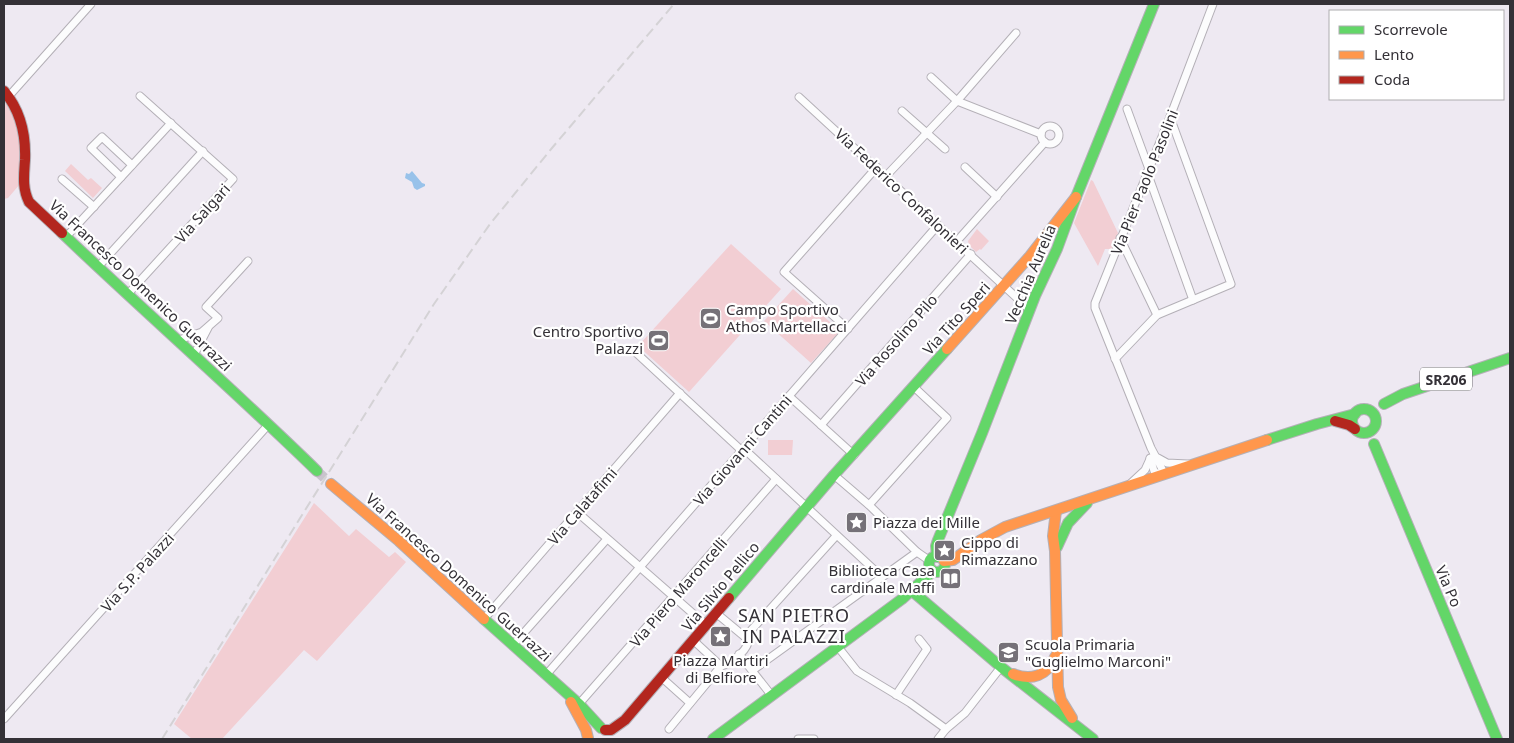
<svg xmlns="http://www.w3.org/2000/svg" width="1514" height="743" font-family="'Noto Sans',sans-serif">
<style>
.green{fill:#f2ced3}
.water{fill:#98c2ea}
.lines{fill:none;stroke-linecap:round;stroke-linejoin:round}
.secondary-tunnel{stroke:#c9c4cd;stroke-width:10;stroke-dasharray:10 5;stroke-linecap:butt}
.street-casing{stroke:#b4b0b7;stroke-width:9}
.fast-casing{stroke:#b4b0b7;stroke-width:12}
.slow-casing{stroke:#b4b0b7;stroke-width:12}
.jam-casing{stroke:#b4b0b7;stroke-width:12}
.street{stroke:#fcfcfd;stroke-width:7}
.fast{stroke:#63d668;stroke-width:10}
.slow{stroke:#ff974d;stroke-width:10}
.jam{stroke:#b3261e;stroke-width:10}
.rail{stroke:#d4d2d5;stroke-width:2;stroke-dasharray:10 5;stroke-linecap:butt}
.labels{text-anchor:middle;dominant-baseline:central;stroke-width:4.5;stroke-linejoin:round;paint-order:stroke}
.shield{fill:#fff;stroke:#716f73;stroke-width:1}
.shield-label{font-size:14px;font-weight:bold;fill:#343137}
.street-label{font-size:15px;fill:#343137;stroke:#fff}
.poi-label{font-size:15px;fill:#343137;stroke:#fff;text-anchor:start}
.quarter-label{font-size:18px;letter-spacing:1px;fill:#343137;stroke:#fff}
</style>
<rect width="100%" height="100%" fill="#eee9f2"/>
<g class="green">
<path d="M4,102C22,123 20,158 20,184L8,198L4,199Z"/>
<polygon points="71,164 88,180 91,178 102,188 93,198 65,171"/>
<polygon points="1091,180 1093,181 1118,233 1112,249 1105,249 1098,266 1074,223"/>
<polygon points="977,229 989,241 981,250 980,249 976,252 969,245 968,241"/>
<polygon points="731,244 781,289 689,392 638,346"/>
<polygon points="793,289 840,331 811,363 764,321"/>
<polygon points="768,440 793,440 792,455 768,455"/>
<polygon points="314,503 349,536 356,529 389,557 395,552 406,562 317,661 304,650 222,739 192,739 174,724"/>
</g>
<polygon class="water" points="412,171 422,183 425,184 425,186 417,190 414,188 412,182 405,178 406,173 409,174"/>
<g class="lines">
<polyline class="secondary-tunnel" points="317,471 331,484"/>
<defs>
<g id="street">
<polyline points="931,77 957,101 1041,134"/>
<polyline points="9,96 91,4"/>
<polyline points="799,97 1030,310"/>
<polyline points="1127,109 1149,169"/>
<polyline points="902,111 945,149"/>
<circle cx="1050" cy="135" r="9"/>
<polyline points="965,167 997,197"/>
<polyline points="1147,172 1193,300"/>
<polyline points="886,176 957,101 1016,33"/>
<polyline points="121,177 91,148 102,137 132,165"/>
<polyline points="62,179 94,207"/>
<polyline points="66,237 171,123"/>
<polyline points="1120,238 1157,315"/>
<polyline points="957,241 1045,142"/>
<polyline points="98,267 203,151"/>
<polyline points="127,295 233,179 140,96"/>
<polyline points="848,329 784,272 877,167"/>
<polyline points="179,340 202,332 218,318 206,307 248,261"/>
<polyline points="632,349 741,450"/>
<polyline points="194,355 208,328"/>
<polyline points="1115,359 1157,315 1231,284 1170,117"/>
<polyline points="789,396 854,455"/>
<polyline points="821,425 971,254"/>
<polyline points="743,448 882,577"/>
<polyline points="1150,458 1154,471 1160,476 1162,469 1160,465 1151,448 1095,308 1095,303 1170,117 1213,4"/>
<polyline points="1158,458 1167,463 1188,464"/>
<polyline points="834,475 869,505 917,552 930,561"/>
<polyline points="1131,483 1145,470 1150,459"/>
<polyline points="869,505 947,418 914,387"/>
<polyline points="577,512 706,625"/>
<polyline points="484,619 680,393"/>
<polyline points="745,637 836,536"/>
<path d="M693,640L721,666C731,664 745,652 748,643L745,637L716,613"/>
<polyline points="513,645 607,539"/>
<polyline points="838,647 857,671 910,703 946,729"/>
<polyline points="739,654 772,696"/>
<polyline points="753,670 917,552"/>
<polyline points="546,675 938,225"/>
<polyline points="661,677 690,703"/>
<polyline points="896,695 927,649 919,639"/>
<polyline points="579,704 776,479"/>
<polyline points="4,719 269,424"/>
<polyline points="669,729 721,666"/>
<polyline points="798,739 814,739"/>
<polyline points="938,739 946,729 965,713 1001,667"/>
</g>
<g id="fast">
<path d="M62,233C146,313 234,390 317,471"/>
<polyline points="1384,404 1403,394 1510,358"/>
<circle cx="1364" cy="421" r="12"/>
<polyline points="1267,440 1317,424 1355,414"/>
<polyline points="1374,444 1497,739"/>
<polyline points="1057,547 1068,523 1087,503"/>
<circle cx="937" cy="564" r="8"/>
<polyline points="937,557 936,546 938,540 982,433 1035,296 1057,249 1076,197 1154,4"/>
<polyline points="912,591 1001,667 1093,739"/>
<polyline points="729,598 834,475 947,349"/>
<polyline points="484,619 579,704 601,728"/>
<polyline points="713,739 902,599 933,571"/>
</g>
<g id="slow">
<polyline points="947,349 1030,256 1076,197"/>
<polyline points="331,484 399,541 484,619"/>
<polyline points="1056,511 1053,536 1055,551 1058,687 1061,700 1072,718"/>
<polyline points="944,561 953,560 981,540 1005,527 1267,440"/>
<path d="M1013,674C1032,681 1047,676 1055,657"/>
<polyline points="571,702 586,730 588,738"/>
</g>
<g id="jam">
<path d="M4,91C20,110 26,135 25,160C24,175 22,188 29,202L62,233"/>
<polyline points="1335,421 1349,425 1355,429"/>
<polyline points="605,730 611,730 625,720 729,598"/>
</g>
</defs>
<use href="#street" class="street-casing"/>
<use href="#fast" class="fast-casing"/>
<use href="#slow" class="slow-casing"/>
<use href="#jam" class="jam-casing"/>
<use href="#street" class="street"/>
<use href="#fast" class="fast"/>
<use href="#slow" class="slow"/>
<use href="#jam" class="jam"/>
<polyline class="rail" points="162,739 434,304 490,224 552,148 674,4"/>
</g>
<defs>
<symbol id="stadium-square" viewBox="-11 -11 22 22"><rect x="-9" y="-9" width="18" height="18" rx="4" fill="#757178" stroke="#fff"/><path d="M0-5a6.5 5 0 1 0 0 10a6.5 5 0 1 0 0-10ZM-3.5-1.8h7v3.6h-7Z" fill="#fff"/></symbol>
<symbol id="sight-square" viewBox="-11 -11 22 22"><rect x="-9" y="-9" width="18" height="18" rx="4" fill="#757178" stroke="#fff"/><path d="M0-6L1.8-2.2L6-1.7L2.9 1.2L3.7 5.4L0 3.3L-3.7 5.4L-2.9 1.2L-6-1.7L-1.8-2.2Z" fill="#fff"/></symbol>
<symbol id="library-square" viewBox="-11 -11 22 22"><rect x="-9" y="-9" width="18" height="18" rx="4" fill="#757178" stroke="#fff"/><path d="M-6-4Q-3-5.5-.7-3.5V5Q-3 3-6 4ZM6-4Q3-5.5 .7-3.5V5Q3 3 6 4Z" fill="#fff"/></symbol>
<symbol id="school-square" viewBox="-11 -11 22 22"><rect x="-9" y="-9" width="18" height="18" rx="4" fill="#757178" stroke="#fff"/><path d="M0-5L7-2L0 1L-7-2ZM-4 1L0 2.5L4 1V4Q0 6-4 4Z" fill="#fff"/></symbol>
</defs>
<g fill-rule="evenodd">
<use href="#stadium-square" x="698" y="306" width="25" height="25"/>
<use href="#stadium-square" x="646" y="328" width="25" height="25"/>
<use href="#sight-square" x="844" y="510" width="25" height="25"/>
<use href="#sight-square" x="932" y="538" width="25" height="25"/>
<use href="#library-square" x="938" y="566" width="25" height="25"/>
<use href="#sight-square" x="708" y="624" width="25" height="25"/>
<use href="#school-square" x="996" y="640" width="25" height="25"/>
</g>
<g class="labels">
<rect class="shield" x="1420" y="367.5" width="52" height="23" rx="4"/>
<g class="shield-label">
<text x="1446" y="379">SR206</text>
</g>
<g class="street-label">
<text transform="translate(1144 182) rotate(-68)">Via Pier Paolo Pasolini</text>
<text transform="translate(902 191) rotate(43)">Via Federico Confalonieri</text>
<text transform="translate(202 213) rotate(-48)">Via Salgari</text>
<text transform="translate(1030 274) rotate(-67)">Vecchia Aurelia</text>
<text transform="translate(141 285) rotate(43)">Via Francesco Domenico Guerrazzi</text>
<text transform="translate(956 318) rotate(-48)">Via Tito Speri</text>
<text transform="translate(896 340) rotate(-49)">Via Rosolino Pilo</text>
<text transform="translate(742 450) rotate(-49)">Via Giovanni Cantini</text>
<text transform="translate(582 506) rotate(-49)">Via Calatafimi</text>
<text transform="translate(137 572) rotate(-48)">Via S.P. Palazzi</text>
<text transform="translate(459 577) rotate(42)">Via Francesco Domenico Guerrazzi</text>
<text transform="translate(720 586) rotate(-50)">Via Silvio Pellico</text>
<text transform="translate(1449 586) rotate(67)">Via Po</text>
<text transform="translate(678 592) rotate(-49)">Via Piero Maroncelli</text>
</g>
<g class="poi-label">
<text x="726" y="309">Campo Sportivo<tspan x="726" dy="17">Athos Martellacci</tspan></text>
<text x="643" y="331" text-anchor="end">Centro Sportivo<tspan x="643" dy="17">Palazzi</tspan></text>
<text x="873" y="522">Piazza dei Mille</text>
<text x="961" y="542">Cippo di<tspan x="961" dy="17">Rimazzano</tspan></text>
<text x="935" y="570" text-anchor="end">Biblioteca Casa<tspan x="935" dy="17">cardinale Maffi</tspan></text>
<text x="1025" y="644">Scuola Primaria<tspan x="1025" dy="17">"Guglielmo Marconi"</tspan></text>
<text x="721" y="660" text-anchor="middle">Piazza Martiri<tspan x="721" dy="17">di Belfiore</tspan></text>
</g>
<g class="quarter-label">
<text x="794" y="615">SAN PIETRO<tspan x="794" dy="21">IN PALAZZI</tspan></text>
</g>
</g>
<rect width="1514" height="743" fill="none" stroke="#343137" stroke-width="10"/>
<rect x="1329" y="10" width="175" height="90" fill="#ffffff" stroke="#aeadaf"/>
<rect x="1339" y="26" width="25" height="8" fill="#63d668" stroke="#aeadaf"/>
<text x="1374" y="35" font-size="15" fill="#343137">Scorrevole</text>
<rect x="1339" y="51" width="25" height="8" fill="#ff974d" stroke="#aeadaf"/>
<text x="1374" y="60" font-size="15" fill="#343137">Lento</text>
<rect x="1339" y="76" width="25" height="8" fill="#b3261e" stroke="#aeadaf"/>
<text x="1374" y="85" font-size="15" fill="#343137">Coda</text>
</svg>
